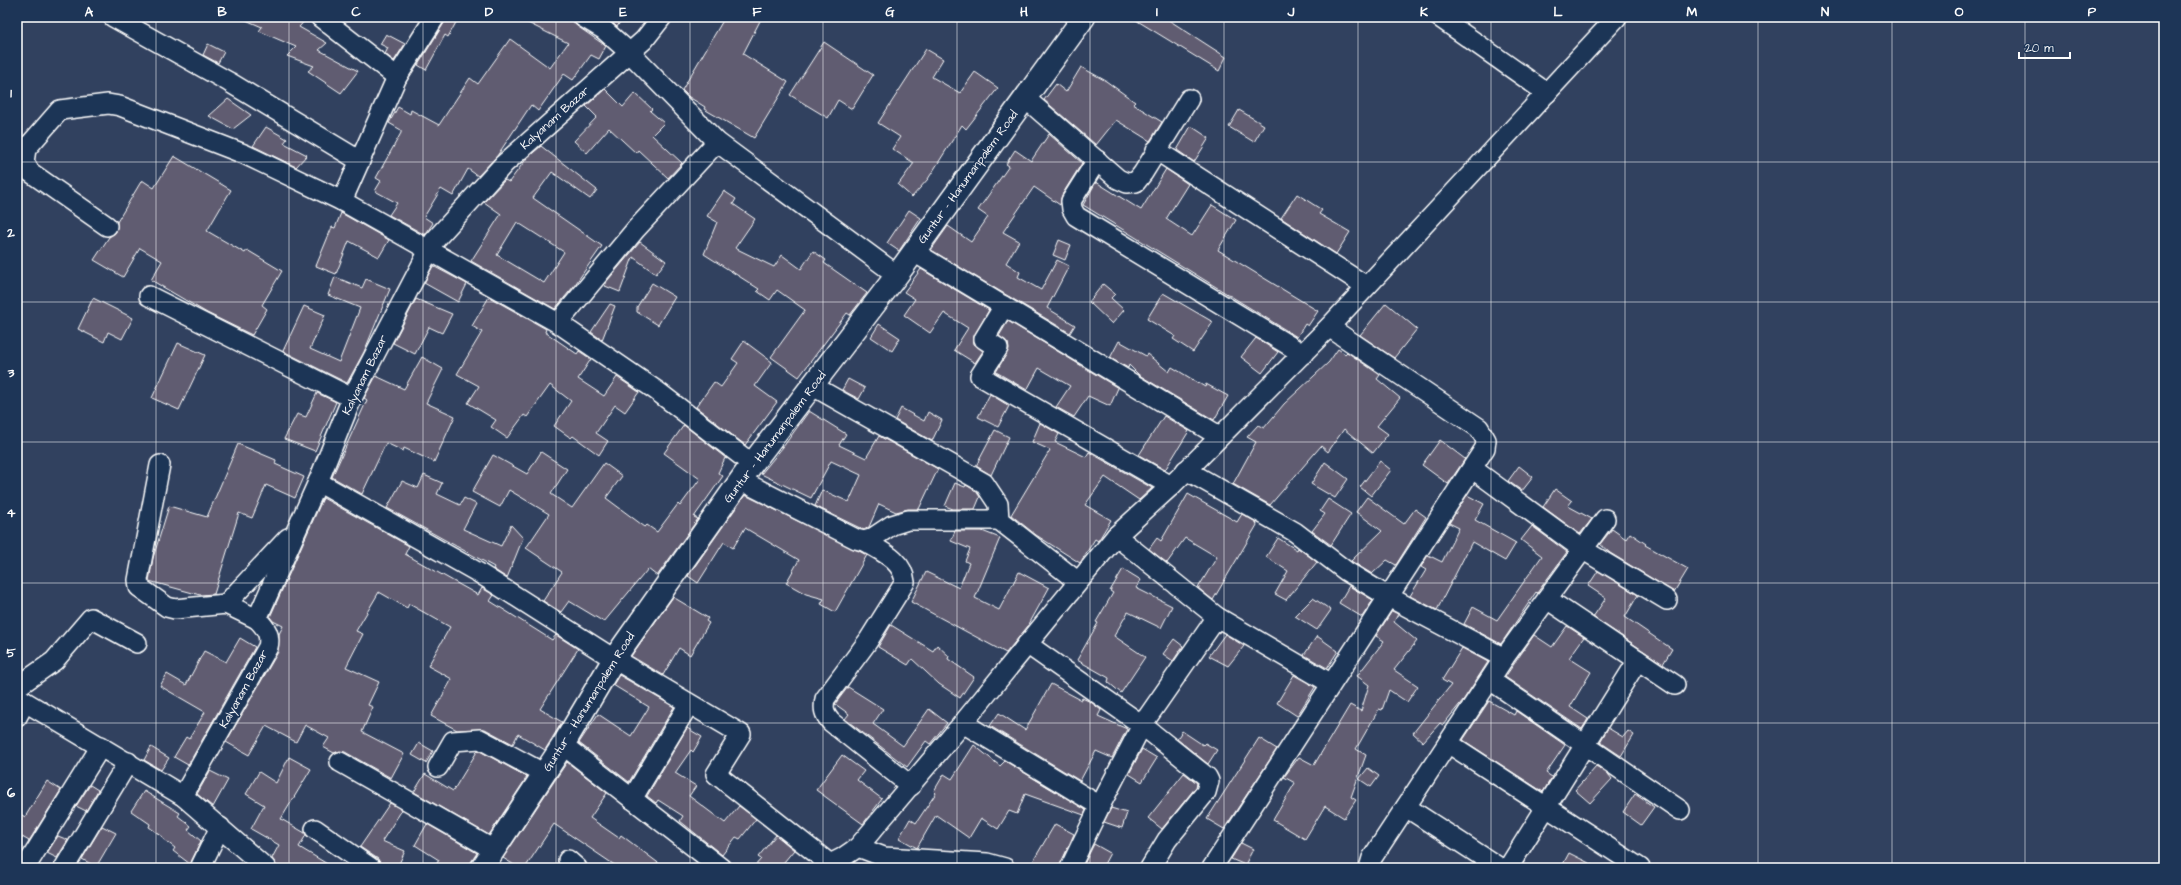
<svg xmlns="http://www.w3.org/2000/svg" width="2181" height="885" font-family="'Architects Daughter',sans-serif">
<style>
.building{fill:#615c71;stroke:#fff;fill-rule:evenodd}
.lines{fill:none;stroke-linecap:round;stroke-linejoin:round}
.street-casing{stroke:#fff;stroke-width:22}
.primary-casing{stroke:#fff;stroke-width:25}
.street{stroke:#1d3557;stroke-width:19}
.primary{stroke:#1d3557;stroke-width:22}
.grid{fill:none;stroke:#fff;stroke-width:1;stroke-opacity:0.55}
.labels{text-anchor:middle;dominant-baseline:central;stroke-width:3.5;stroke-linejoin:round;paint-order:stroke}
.street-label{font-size:12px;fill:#fff;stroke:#1d3557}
.neatline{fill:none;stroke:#fff;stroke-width:1.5}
.grid-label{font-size:13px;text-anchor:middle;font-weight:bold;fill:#fff}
</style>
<rect width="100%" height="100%" fill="#31415f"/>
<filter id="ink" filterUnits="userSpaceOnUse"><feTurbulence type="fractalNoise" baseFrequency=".025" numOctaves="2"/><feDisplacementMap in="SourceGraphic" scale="8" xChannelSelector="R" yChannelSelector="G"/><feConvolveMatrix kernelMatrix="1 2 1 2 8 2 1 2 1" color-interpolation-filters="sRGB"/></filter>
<g filter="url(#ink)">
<g class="building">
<polygon points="239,17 308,17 299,27 327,43 319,50 358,71 341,93 308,71 314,66 287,56 296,47 259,31 262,27"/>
<polygon points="446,17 459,17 448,37 445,35 426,70 418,65 444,23"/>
<polygon points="516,17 570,17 577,26 606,46 599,59 591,55 573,80 564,74 538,111 531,105 497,156 478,176 468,169 453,196 441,189 424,217 433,223 425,235 389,215 397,203 375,191 381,181 376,178 401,133 401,130 389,123 398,107 410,114 411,110 439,125 470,78 478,84 510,39 550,68 568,43"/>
<polygon points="606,17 623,17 617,27"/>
<polygon points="725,17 762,17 743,54 788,82 754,138 704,109 705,107 689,97 682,90"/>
<polygon points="1131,17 1164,17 1226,57 1219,71"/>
<polygon points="386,34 405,44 394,61 385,54 388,48 380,44"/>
<polygon points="824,42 873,75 852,109 838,100 828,118 790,95"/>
<polygon points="208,44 224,52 218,63 203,55"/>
<polygon points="926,49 943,59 932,77 960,93 975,72 998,88 966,129 962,125 928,179 912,197 898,185 914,163 892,149 900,137 878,123"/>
<polygon points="1081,67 1106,81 1135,102 1133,104 1162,122 1150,141 1116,120 1096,145 1044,100 1056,84 1066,92"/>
<polygon points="605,89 623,107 635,93 652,109 650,111 664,123 652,135 682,163 668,178 638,150 636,153 609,128 587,153 574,141 597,117 586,106"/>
<polygon points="228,99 251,115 233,129 209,116"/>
<polygon points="1239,110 1264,125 1254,142 1229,127"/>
<polygon points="1191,126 1209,138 1194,162 1177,150"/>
<polygon points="266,127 287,139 284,143 307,155 296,167 253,146"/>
<polygon points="1049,134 1082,163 1062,195 1060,205 1034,187 1003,232 1019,241 1006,263 1020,272 1018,277 1041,290 1057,260 1069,266 1047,308 1075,325 1070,333 931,250 948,226 971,242 988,217 978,210 1009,166 1006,164 1015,150 1031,161"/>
<path d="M541,146L597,190L590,199L552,172L533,198L602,246L574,286L555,309L471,261L501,214L484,202L505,180L509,182L527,158ZM517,222L564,252L544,283L497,255Z"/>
<polygon points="174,156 231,190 207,231 245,253 247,250 282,271 262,305 267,309 252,335 207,313 151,280 162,261 140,248 123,277 94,260 109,237 116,232 117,222 142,180 154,188"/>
<polygon points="1166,169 1188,184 1166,219 1192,236 1212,205 1236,220 1218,250 1318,311 1308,326 1305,324 1297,337 1083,205 1096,182 1141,210"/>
<polygon points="724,191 736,199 733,204 755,219 735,248 774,267 782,255 801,269 813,251 826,260 824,263 867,293 850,315 847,313 799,377 771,357 805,310 777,290 770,300 757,291 759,289 704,254 717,222 707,216"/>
<polygon points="1297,194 1322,210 1319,214 1350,232 1336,254 1281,218"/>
<polygon points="909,210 921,218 899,251 887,243"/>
<polygon points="341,213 389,240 379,257 349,241 336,274 316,266 332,227 335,228"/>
<polygon points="1059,240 1071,245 1065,260 1053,255"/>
<polygon points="640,242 666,261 656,274 633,257 620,292 605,286 607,281"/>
<polygon points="433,266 467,284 458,302 424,283"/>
<polygon points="921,269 989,310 973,338 974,344 983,351 975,363 954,350 968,328 944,313 930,333 904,315 915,299 904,292"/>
<polygon points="335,277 362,288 366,279 390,289 364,352 347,383 283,351 304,306 325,315 310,349 339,362 360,308 328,295"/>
<polygon points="652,283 675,297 658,325 637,312 637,307"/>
<polygon points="1103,284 1115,294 1111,298 1124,310 1112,324 1089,302"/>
<polygon points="1163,293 1213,322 1193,352 1173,339 1175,336 1147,319"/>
<polygon points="489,297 546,329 545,332 577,354 579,351 591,359 578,379 604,396 617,377 639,392 625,412 615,405 596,433 608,441 599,455 573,436 571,438 554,426 571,401 550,385 527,417 524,415 507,438 491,427 496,420 468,403 479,386 457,374 482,332 472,326"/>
<polygon points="93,298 133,318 122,339 108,332 104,342 78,329"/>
<polygon points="416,299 452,314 442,333 429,327 415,354 393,343"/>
<polygon points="1386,303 1417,329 1394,358 1360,335"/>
<polygon points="610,304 615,306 602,340 591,332"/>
<polygon points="1008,321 1118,388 1110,406 1088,396 1074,417 1056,407 1070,386 1039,368 1027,390 996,372 1009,349 1008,343 999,336"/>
<polygon points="879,324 900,338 892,351 871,337"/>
<polygon points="1256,338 1278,352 1262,373 1241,357"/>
<polygon points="744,341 772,362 755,386 777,402 745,445 696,407 714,382 721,387 738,363 732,359"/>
<polygon points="1119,341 1146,356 1147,354 1169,372 1172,367 1205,387 1206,384 1228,396 1214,420 1139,375 1129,365 1128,368 1110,358"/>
<polygon points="178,343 205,355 179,410 152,398"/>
<polygon points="1338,349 1345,354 1347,352 1380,375 1377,379 1400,398 1377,426 1388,434 1373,453 1344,429 1328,452 1321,446 1270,505 1233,484 1256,442 1247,437 1258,425 1264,428 1284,404 1329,362"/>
<polygon points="422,357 443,369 426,403 455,416 434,462 404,448 403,451 386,443 362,494 332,477 367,400 364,398 376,376 404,389"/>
<polygon points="848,379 865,388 859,399 842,390"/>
<polygon points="317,393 336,402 315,451 284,439 297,414 306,417"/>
<polygon points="990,394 1009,406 998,427 978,417"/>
<polygon points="901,408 924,421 928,412 942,420 932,441 895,420"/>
<polygon points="809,411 846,434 839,445 866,458 879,436 938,469 919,509 908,509 896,512 879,504 869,527 864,530 815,506 822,490 849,502 861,475 831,461 811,498 761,474 783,447"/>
<polygon points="1164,416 1189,431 1165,470 1139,455"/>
<polygon points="1040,423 1059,434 1055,442 1086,457 1089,452 1152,488 1139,500 1105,477 1085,505 1111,520 1098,541 1095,539 1080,563 1036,535 1011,515 1050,450 1032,442"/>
<polygon points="684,425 727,459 725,458 718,473 723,476 694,517 698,519 657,576 648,569 604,622 569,601 561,612 543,601 562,572 526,548 549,514 509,490 500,507 472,492 493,455 527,474 541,452 567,469 551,494 572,508 604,463 622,476 606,498 645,527 647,525 657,532 678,504 680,506 700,479 664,453"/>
<polygon points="995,430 1009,437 991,475 976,466"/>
<polygon points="1440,440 1465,459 1448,484 1422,465"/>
<polygon points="238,444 276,460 275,464 304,477 295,498 266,485 252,518 239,513 214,594 200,595 149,581 153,558 169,506 207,517"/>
<polygon points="1380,461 1391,470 1371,496 1360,487"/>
<polygon points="1325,462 1348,479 1335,498 1311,484"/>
<polygon points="1519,466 1533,477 1522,491 1508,481"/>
<polygon points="424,475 442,483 437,494 460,505 464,498 476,504 463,529 501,546 511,525 523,538 507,578 493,569 494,567 387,508 402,481 418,488"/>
<polygon points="955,483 965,487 966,485 976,491 980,497 975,509 953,509 945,506"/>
<polygon points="1555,489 1572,501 1568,506 1592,519 1580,534 1543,507"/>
<polygon points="1188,494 1237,522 1242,514 1256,522 1257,525 1213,600 1198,588 1217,557 1185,538 1167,563 1149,549 1157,538 1161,541"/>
<polygon points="745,495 867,555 835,612 821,604 824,599 806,594 786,583 799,560 745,528 733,548 724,542 698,583 688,576"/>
<polygon points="1467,495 1484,504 1475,520 1516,543 1505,561 1472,542 1437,610 1410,596 1426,570 1421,567 1428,555 1442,562 1459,528 1449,523"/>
<polygon points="1367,497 1404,524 1415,509 1426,517 1396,565 1387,560 1372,574 1351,561 1382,531 1356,512"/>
<polygon points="323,498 409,546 405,554 478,595 482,588 494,595 490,601 552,640 556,635 578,649 540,709 562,722 545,750 518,734 513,744 485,729 457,730 431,716 452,679 428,666 450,627 409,604 407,608 379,592 356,631 363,634 346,667 379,682 368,705 373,707 362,732 404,754 391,778 345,752 340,751 334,753 323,747 329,738 305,725 296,742 266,726 249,755 226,742 278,652 279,634 283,626 273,621 270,617"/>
<polygon points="1328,499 1351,514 1331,545 1312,531 1325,514 1320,511"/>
<polygon points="1532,526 1567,552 1537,593 1536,592 1501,644 1464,624 1473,607 1497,620 1542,556 1521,540"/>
<polygon points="1612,529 1626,539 1630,533 1646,544 1645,545 1688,569 1674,592 1610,553 1600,544"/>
<polygon points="955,531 982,531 1000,538 975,598 999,610 1019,572 1049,588 1028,626 1006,653 911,602 926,572 959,588 969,563 965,561 970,549 951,541"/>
<polygon points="1278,538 1297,550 1298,548 1317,562 1286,600 1275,594 1288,571 1266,557"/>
<polygon points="1123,569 1141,580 1136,588 1172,606 1161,628 1128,612 1114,636 1145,657 1121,693 1108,682 1109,678 1077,660 1098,623 1096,622 1113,593 1110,591"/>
<polygon points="1598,571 1638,595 1625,617 1672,649 1663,664 1593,617 1606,598 1588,586"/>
<polygon points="1349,586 1373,600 1362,617 1339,603"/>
<polygon points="673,597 708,618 706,621 709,623 690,655 679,648 663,675 631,656"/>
<polygon points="1313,598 1331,610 1317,630 1295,616"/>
<polygon points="1392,611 1398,614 1394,622 1417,641 1394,670 1418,686 1407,702 1389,690 1382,710 1379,709 1356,749 1366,755 1351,797 1356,800 1344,818 1325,806 1305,839 1273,820 1295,783 1284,777 1299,757 1314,765 1350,705 1361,711 1369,685 1357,676 1384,641 1376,636"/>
<polygon points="891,625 933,651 937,645 949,656 948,659 974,677 960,698 939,684 912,659 908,665 878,647"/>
<polygon points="1567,626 1584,637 1569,658 1591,672 1570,707 1588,719 1582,729 1505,677 1534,635 1552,647"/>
<polygon points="1225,634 1244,646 1228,666 1209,656"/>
<polygon points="1317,636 1338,651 1327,668 1304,655"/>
<polygon points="240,638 255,647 188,765 174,757 186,737 189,739 205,712 160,686 167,674 186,685 204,651 226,662"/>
<polygon points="1174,639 1183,646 1173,661 1163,654"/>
<polygon points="1462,648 1488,662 1464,699 1443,725 1440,723 1423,742 1413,733 1451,685 1442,680"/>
<polygon points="619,675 674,707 629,782 579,743 598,714 631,736 649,707 613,685"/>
<polygon points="1294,675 1315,687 1297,716 1277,703"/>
<polygon points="1051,684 1081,700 1082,698 1091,702 1101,710 1098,716 1127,729 1112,758 1096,751 1080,781 990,726 999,713 1025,730"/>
<polygon points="848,687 883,709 873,724 903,746 929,709 947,723 930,744 926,741 907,767 845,719 849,714 835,704"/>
<polygon points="1489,701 1514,715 1516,711 1565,745 1546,773 1552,777 1543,792 1463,740"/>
<polygon points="687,728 702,737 693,752 691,750 675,773 696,786 689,796 725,823 739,806 756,819 740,839 736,837 722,855 680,821 683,816 658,800 656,803 647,796"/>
<polygon points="1608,728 1623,737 1628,731 1634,735 1621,756 1600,742"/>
<polygon points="1182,731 1203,745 1205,743 1217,750 1208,764 1177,739"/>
<polygon points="1259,738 1277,749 1224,829 1207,819"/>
<polygon points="419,743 433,751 426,763 412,755"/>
<polygon points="974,745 1000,766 1005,761 1086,810 1084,815 1025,794 1017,814 1009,811 998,829 981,818 969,838 936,815 917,848 899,838 910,819 916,823 936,793 934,791 944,774 952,779"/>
<polygon points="151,747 169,758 161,770 144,760"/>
<polygon points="1142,749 1157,758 1142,782 1129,774"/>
<polygon points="478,750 527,777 489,835 414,792 425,774 453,791"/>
<polygon points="842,755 864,771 857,780 882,799 863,824 816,790"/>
<polygon points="289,757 311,769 281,819 305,833 306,835 299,847 334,868 277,868 272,858 279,845 251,829 264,805 246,794 259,772 276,783"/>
<polygon points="567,762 607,793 590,818 619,838 621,835 665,868 619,868 554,824 525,868 519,868 503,858"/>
<polygon points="1596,766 1609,775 1612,779 1590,803 1575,790"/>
<polygon points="1368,768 1379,776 1371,787 1359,779"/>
<polygon points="210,771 228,780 213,807 197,794"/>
<polygon points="1184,773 1197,783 1196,787 1162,829 1148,818"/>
<polygon points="47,781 61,790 29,841 17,834 17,812 25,817"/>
<polygon points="90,785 98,790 86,811 76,806"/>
<polygon points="144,791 180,813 178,816 191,826 188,830 201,841 190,864 173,851 175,848 162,838 163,837 149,827 150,824 131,811"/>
<polygon points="1635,794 1654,807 1641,825 1623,812"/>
<polygon points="390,803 402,810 382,841 405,851 397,868 382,868 378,859 360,847"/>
<polygon points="1111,808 1127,813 1122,828 1104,822"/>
<polygon points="427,824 477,853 467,868 434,868 439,860 415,845"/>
<polygon points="1055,824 1074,834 1059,868 1041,868 1032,863"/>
<polygon points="102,826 116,833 96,867 82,859"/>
<polygon points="776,835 794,850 779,868 753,868 761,859 758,857"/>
<polygon points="58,836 68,840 57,858 47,853"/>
<polygon points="1241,843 1253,849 1245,865 1231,859"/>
<polygon points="1094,844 1110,853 1102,868 1082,868"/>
<polygon points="1569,853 1599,868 1561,868"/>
</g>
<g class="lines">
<defs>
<g id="street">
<polyline points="113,17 229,82 360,161"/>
<polyline points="320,17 397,77"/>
<polyline points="583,17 603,29 629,52 717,142 897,275"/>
<polyline points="1439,17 1547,93"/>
<polyline points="1025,98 1118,179 1127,183 1136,182 1143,173 1189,99"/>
<polyline points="1156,150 1366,286"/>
<polyline points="1097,160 1071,201 1072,209 1076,216 1303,354"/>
<polyline points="342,201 397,77 435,17"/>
<polyline points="107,226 30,172 24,162 26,149 60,110 108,104 120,106 244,154 342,201 526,305 558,323 657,391 752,464"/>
<polyline points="914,252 1219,436"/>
<polyline points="149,296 352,398"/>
<polyline points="1004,306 984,339 998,348 980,376 1171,486"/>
<polyline points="558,323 636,229 717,142"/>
<polyline points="813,386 984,483 998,504 999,520 1077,581"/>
<polyline points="160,465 138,580 139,587 167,607 175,609 226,604 257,619"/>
<polyline points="1473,469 1582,549 1667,600"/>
<polyline points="1186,470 1295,532 1346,571 1387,596 1504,658"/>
<polyline points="740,480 856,539 864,541 871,539 892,525 908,520 999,520"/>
<polyline points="318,482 479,573 614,659 741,734 716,774 830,864"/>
<polyline points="1116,536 1217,617 1330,683"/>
<path d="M864,541C882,552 903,560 905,582L868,641L825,699C823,709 824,714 831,722L911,786"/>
<polyline points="1547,599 1675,685"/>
<polyline points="226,604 288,538"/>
<polyline points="1027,644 1142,725 1207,777 1209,781 1206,792 1167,840 1150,868"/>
<polyline points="1490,680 1680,810"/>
<polyline points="17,687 54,661 91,618 137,643"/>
<polyline points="17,697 183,796 266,868"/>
<polyline points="17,717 25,702"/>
<polyline points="963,723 1100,806"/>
<polyline points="1448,743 1640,868"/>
<polyline points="563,745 721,868"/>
<polyline points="340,762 494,850"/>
<polyline points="438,767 453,741 480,739 545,774"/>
<path d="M183,796L268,647C271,635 266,628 257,619L318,482L352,398L434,241L504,164L644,40L662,17"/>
<polyline points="632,799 689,704"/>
<polyline points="1406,807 1500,868"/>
<polyline points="315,829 371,868"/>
<polyline points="858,847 884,857 987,863 1005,868"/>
<polyline points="568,860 577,868"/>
<polyline points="25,868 101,746"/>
<polyline points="64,868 128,762"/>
<polyline points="200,868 220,827"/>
<polyline points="822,868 842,858 858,847 963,723 1116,536 1171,486 1329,327 1617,17"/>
<polyline points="1070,868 1100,806 1142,725 1217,617"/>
<polyline points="1212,868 1485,448 1486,440 1479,428 1329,327"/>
<polyline points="1369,868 1372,858 1504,658 1605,519"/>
<polyline points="1508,868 1638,660"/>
</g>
<polyline id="primary" points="482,868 563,745 614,659 752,464 897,275 1084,17"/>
</defs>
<use href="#street" class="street-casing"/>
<use href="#primary" class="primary-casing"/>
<use href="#street" class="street"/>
<use href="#primary" class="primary"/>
</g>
</g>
<path class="grid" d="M156,17V868M289,17V868M423,17V868M556,17V868M690,17V868M823,17V868M957,17V868M1090,17V868M1224,17V868M1358,17V868M1491,17V868M1625,17V868M1758,17V868M1892,17V868M2025,17V868M17,162H2164M17,302H2164M17,442H2164M17,583H2164M17,723H2164"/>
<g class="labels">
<g class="street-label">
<text transform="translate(555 118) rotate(-42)">Kalyanam Bazar</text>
<text transform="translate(968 177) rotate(-54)">Guntur - Hanumanpalem Road</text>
<text transform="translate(365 375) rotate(-64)">Kalyanam Bazar</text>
<text transform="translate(775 437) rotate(-53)">Guntur - Hanumanpalem Road</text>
<text transform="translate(244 689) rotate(-61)">Kalyanam Bazar</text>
<text transform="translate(589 702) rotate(-58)">Guntur - Hanumanpalem Road</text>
</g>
</g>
<rect width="2181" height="885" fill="none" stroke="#1d3557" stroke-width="44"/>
<path d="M2019 52v6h51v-6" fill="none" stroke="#ffffff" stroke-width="2"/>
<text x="2025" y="52" font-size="12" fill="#ffffff" stroke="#1d3557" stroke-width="3" paint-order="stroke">20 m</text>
<rect x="22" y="22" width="2137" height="841" class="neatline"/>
<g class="grid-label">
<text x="89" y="16">A</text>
<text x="222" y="16">B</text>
<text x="356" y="16">C</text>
<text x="489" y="16">D</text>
<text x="623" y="16">E</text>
<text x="757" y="16">F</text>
<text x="890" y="16">G</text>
<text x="1024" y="16">H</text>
<text x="1157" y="16">I</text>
<text x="1291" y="16">J</text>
<text x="1424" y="16">K</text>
<text x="1558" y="16">L</text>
<text x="1692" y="16">M</text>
<text x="1825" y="16">N</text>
<text x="1959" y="16">O</text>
<text x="2092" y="16">P</text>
<text x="11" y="97">1</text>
<text x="11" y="237">2</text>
<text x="11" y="377">3</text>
<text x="11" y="517">4</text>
<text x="11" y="657">5</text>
<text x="11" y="797">6</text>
</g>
</svg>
